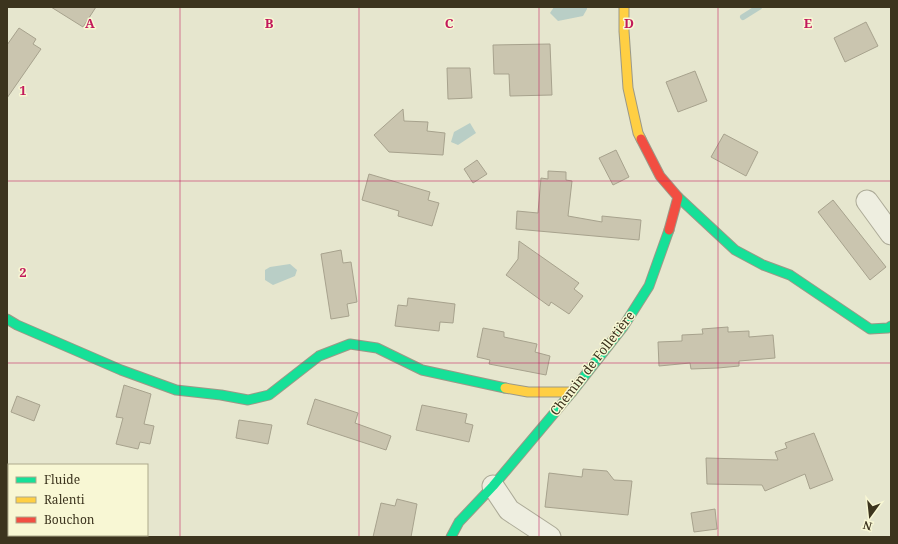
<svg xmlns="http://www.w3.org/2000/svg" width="898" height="544" font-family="'Noto Serif',serif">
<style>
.water{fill:#b9cec6}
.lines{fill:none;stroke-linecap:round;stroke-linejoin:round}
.stream{stroke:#b9cec6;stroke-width:6}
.building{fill:#cac5af;stroke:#a7a28d}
.street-casing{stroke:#acaa97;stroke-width:23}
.fast-casing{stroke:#9b9987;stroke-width:11}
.slow-casing{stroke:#9b9987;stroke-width:11}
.jam-casing{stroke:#9b9987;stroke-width:11}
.street{stroke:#eeeee0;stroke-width:21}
.fast{stroke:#16e098;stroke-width:9}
.slow{stroke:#ffcf43;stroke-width:9}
.jam{stroke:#f24e42;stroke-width:9}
.grid{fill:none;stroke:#c2185b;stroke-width:1;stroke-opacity:0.55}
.labels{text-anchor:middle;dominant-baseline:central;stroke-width:3;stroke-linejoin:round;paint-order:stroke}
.street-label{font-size:13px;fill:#3c341e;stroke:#f8f7d4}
.grid-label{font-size:13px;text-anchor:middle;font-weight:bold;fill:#c2185b;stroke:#f8f7d4;stroke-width:3;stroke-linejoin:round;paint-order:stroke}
</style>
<rect width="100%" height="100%" fill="#e6e6ce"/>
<g class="water">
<polygon points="554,7 587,7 587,9 583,16 558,21 550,13"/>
<polygon points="470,123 476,133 458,145 451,142 454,132"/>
<polygon points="290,264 297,270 295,276 273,285 265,280 265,270 270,267"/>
</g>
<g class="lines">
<polyline class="stream" points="743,17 759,7"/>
</g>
<g class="building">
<polygon points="51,7 96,7 83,27"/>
<polygon points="866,22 878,46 845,62 834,38"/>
<polygon points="19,28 36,39 33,44 41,49 7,98 7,45"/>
<polygon points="550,44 552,95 510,96 509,74 494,74 493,45"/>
<polygon points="447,68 470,68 472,98 448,99"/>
<polygon points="695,71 707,101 678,112 666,82"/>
<polygon points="403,109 404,121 428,122 427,131 445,133 443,155 389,152 374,135"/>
<polygon points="724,134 758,152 746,176 711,157"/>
<polygon points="616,150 629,177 613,185 599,158"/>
<polygon points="477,160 487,174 473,183 464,169"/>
<polygon points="548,171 566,172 566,180 572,181 568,216 602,222 602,216 641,220 639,240 516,229 517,211 538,213 541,178 548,179"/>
<polygon points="369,174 430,192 428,200 439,203 432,226 398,216 399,211 362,200"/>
<polygon points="833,200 886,267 870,280 818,212"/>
<polygon points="519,241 579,283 574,289 583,296 569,314 551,302 549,306 506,275 518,259"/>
<polygon points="341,250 343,263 351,262 357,302 347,304 349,316 331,319 321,254"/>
<polygon points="408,298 455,304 453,323 440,322 439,331 395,326 398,305 407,306"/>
<polygon points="728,327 728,332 749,331 749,337 773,335 775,358 739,361 739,366 718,368 691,369 690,363 659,366 658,342 682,341 682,335 703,334 702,329"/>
<polygon points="483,328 504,332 504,337 537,344 535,352 550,356 546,375 489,364 490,360 477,357"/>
<polygon points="124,385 151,394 144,424 154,426 150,444 140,442 138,449 116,444 123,418 116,417"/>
<polygon points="17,396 40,405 34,421 11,412"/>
<polygon points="315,399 358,413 355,423 391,436 386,450 307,424"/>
<polygon points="422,405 467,414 465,423 473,425 469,442 416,430"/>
<polygon points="239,420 272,425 268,444 236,438"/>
<polygon points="814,433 833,480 810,489 805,474 765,491 762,485 707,484 706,458 778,460 775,452 787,448 785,443"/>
<polygon points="583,469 607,471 614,480 632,481 628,515 545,507 549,473 582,477"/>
<polygon points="397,499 417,504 411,537 373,537 381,503 395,506"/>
<polygon points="715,509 717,529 694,532 691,513"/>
</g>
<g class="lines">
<defs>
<g id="street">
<polyline points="867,201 891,234"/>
<polyline points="493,486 509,510 550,537"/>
</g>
<g id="fast">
<polyline points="678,197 735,250 763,265 790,275 870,329 888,328 891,326"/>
<polyline points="7,319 17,325 121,370 176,390 221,395 248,400 269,395 319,356 350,344 377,348 422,370 505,388"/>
<polyline points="451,537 459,522 493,486 572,392 623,327 649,286 669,230"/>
</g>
<g id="slow">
<polyline points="624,7 624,31 628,88 638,133 641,139"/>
<polyline points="505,388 528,392 572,392"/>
</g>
<polyline id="jam" points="641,139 660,176 678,197 669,230"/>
</defs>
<use href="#street" class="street-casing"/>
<use href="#fast" class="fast-casing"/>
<use href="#slow" class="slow-casing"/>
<use href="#jam" class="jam-casing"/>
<use href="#street" class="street"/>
<use href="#fast" class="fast"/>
<use href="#slow" class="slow"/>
<use href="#jam" class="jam"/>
</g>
<path class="grid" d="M180,7V537M359,7V537M539,7V537M718,7V537M7,181H891M7,363H891"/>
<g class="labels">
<g class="street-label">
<text transform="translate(592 363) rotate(-52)">Chemin de Folletière</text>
</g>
</g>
<g class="grid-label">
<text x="90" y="28">A</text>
<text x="269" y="28">B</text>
<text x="449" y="28">C</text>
<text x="629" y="28">D</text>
<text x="808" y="28">E</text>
<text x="23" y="95">1</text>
<text x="23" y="277">2</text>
</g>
<rect width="898" height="544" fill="none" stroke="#3c341e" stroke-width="16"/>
<rect x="8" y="464" width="140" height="72" fill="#f8f7d4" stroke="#ada98b"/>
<rect x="16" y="477" width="20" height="6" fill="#16e098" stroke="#ada98b"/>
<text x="44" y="484" font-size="12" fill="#3c341e">Fluide</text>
<rect x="16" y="497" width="20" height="6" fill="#ffcf43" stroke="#ada98b"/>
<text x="44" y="504" font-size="12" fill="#3c341e">Ralenti</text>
<rect x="16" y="517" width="20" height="6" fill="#f24e42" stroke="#ada98b"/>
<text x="44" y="524" font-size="12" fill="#3c341e">Bouchon</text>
<g transform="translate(870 516) rotate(195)" stroke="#f8f7d4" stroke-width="3" paint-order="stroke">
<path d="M0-3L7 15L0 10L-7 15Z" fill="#3c341e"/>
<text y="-6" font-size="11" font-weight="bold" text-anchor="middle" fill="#3c341e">N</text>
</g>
</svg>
